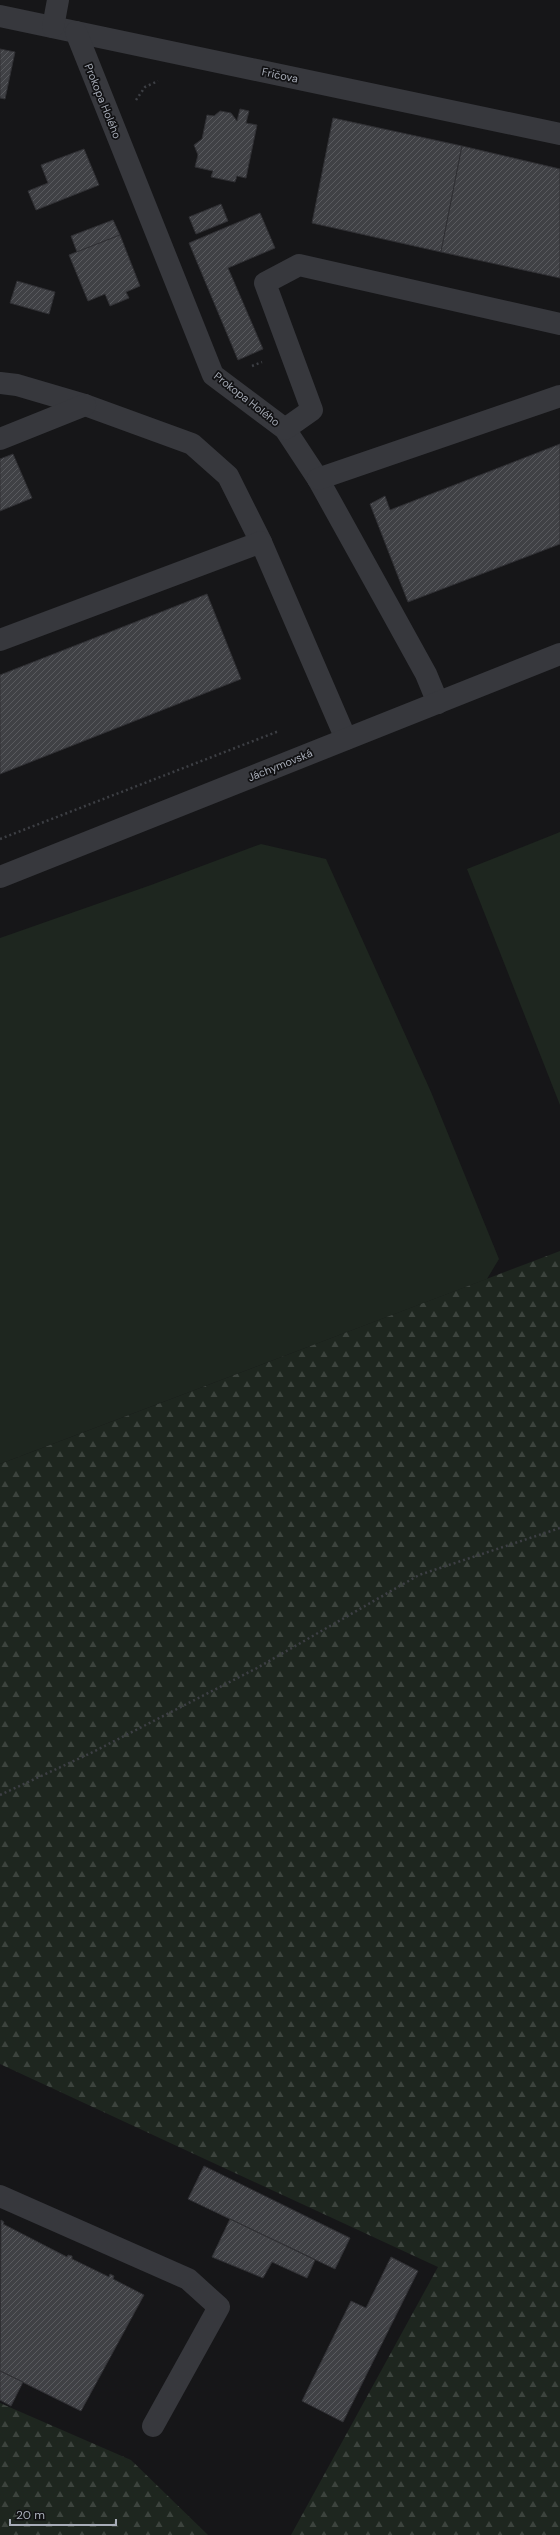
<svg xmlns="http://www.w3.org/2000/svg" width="560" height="2535" font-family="'DM Sans',sans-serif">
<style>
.grass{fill:#1e261f}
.forest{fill:url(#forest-firs)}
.building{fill:url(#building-hatch);stroke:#303034}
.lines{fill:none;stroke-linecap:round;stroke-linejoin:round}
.path{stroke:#3d3f44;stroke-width:2.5;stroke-dasharray:2 3;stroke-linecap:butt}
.minor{stroke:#37383d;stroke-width:22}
.labels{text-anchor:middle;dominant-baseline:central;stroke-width:3.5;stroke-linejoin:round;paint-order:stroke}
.street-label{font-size:11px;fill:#a8adb8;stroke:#111113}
</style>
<defs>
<pattern id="forest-firs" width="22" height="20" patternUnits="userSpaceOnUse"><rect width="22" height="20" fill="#1e261f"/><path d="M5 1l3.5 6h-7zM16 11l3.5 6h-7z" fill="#3c433d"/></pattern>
<pattern id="building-hatch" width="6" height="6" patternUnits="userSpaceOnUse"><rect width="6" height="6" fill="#404145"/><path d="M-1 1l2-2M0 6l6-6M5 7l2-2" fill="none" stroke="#595a5e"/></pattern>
</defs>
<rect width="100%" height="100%" fill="#161618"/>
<g class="grass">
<polygon points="560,832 560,1105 467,869"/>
<polygon points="261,844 326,859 431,1092 499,1259 487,1279 0,1464 0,938 151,885"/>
</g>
<g class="forest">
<polygon points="560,1251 560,2535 291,2535 438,2267 0,2064 0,1464"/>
<polygon points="0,2403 131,2460 208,2535 0,2535"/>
</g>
<g class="building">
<polygon points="0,49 15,52 5,99 0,98"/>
<polygon points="240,109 249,111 246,123 257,125 246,178 237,176 235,182 211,177 213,171 195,167 198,155 194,145 202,139 207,115 214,116 220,111 231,113 237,121"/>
<polygon points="333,118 462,146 441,252 312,223"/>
<polygon points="462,146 560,169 560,278 441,252"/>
<polygon points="84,149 99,185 36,210 28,191 48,183 41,165"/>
<polygon points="221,204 228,221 196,234 189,217"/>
<polygon points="260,213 275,248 228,268 263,349 238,360 189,243"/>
<polygon points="113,220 120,235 77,252 71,236"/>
<polygon points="120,235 140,286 126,292 129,298 110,306 105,294 88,301 69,255"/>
<polygon points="17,281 55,292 49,314 10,303"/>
<polygon points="560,444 560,544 408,602 370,504 385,496 390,510"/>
<polygon points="13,454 32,498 0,511 0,459"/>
<polygon points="207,594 241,679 0,774 0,675"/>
<polygon points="204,2166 350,2238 335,2269 188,2199"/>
<polygon points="230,2219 315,2260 307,2278 272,2262 263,2278 212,2257"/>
<polygon points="1,2220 4,2222 3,2224 67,2257 68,2255 72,2256 72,2259 109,2277 110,2274 114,2276 113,2279 144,2295 81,2411 0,2371"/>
<polygon points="391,2257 418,2271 343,2422 302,2401 351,2301 366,2308"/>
<polygon points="0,2371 23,2382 11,2406 0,2400"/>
</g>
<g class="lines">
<g class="path">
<polyline points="136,100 145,87 158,81"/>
<polyline points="252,366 262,362"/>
<polyline points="0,839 279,731"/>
<polyline points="0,1795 91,1753 257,1668 419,1575 560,1528"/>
</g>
<g class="minor">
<polyline points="0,16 560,134"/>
<polyline points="53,27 58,0"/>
<polyline points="76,32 213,375 285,429 318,479 389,607 426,674 438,703"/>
<polyline points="0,383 17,385 85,405 192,444 228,476 261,542"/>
<polyline points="285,429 312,410 265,283 299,265 560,324"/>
<polyline points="0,439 85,405"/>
<polyline points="318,479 560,396"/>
<polyline points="0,640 261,542 346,739"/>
<polyline points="0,877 560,654"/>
<polyline points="0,2196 188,2279 219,2307 153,2426"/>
</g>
</g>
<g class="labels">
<g class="street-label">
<text transform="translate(280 75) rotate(12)">Fričova</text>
<text transform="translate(103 101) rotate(68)">Prokopa Holého</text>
<text transform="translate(247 399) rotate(38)">Prokopa Holého</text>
<text transform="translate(280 765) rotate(-22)">Jáchymovská</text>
</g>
</g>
<path d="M10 2519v6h106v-6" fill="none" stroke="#a8adb8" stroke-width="2"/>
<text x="16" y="2519" font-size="12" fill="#a8adb8" stroke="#111113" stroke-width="3" paint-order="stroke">20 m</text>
</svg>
